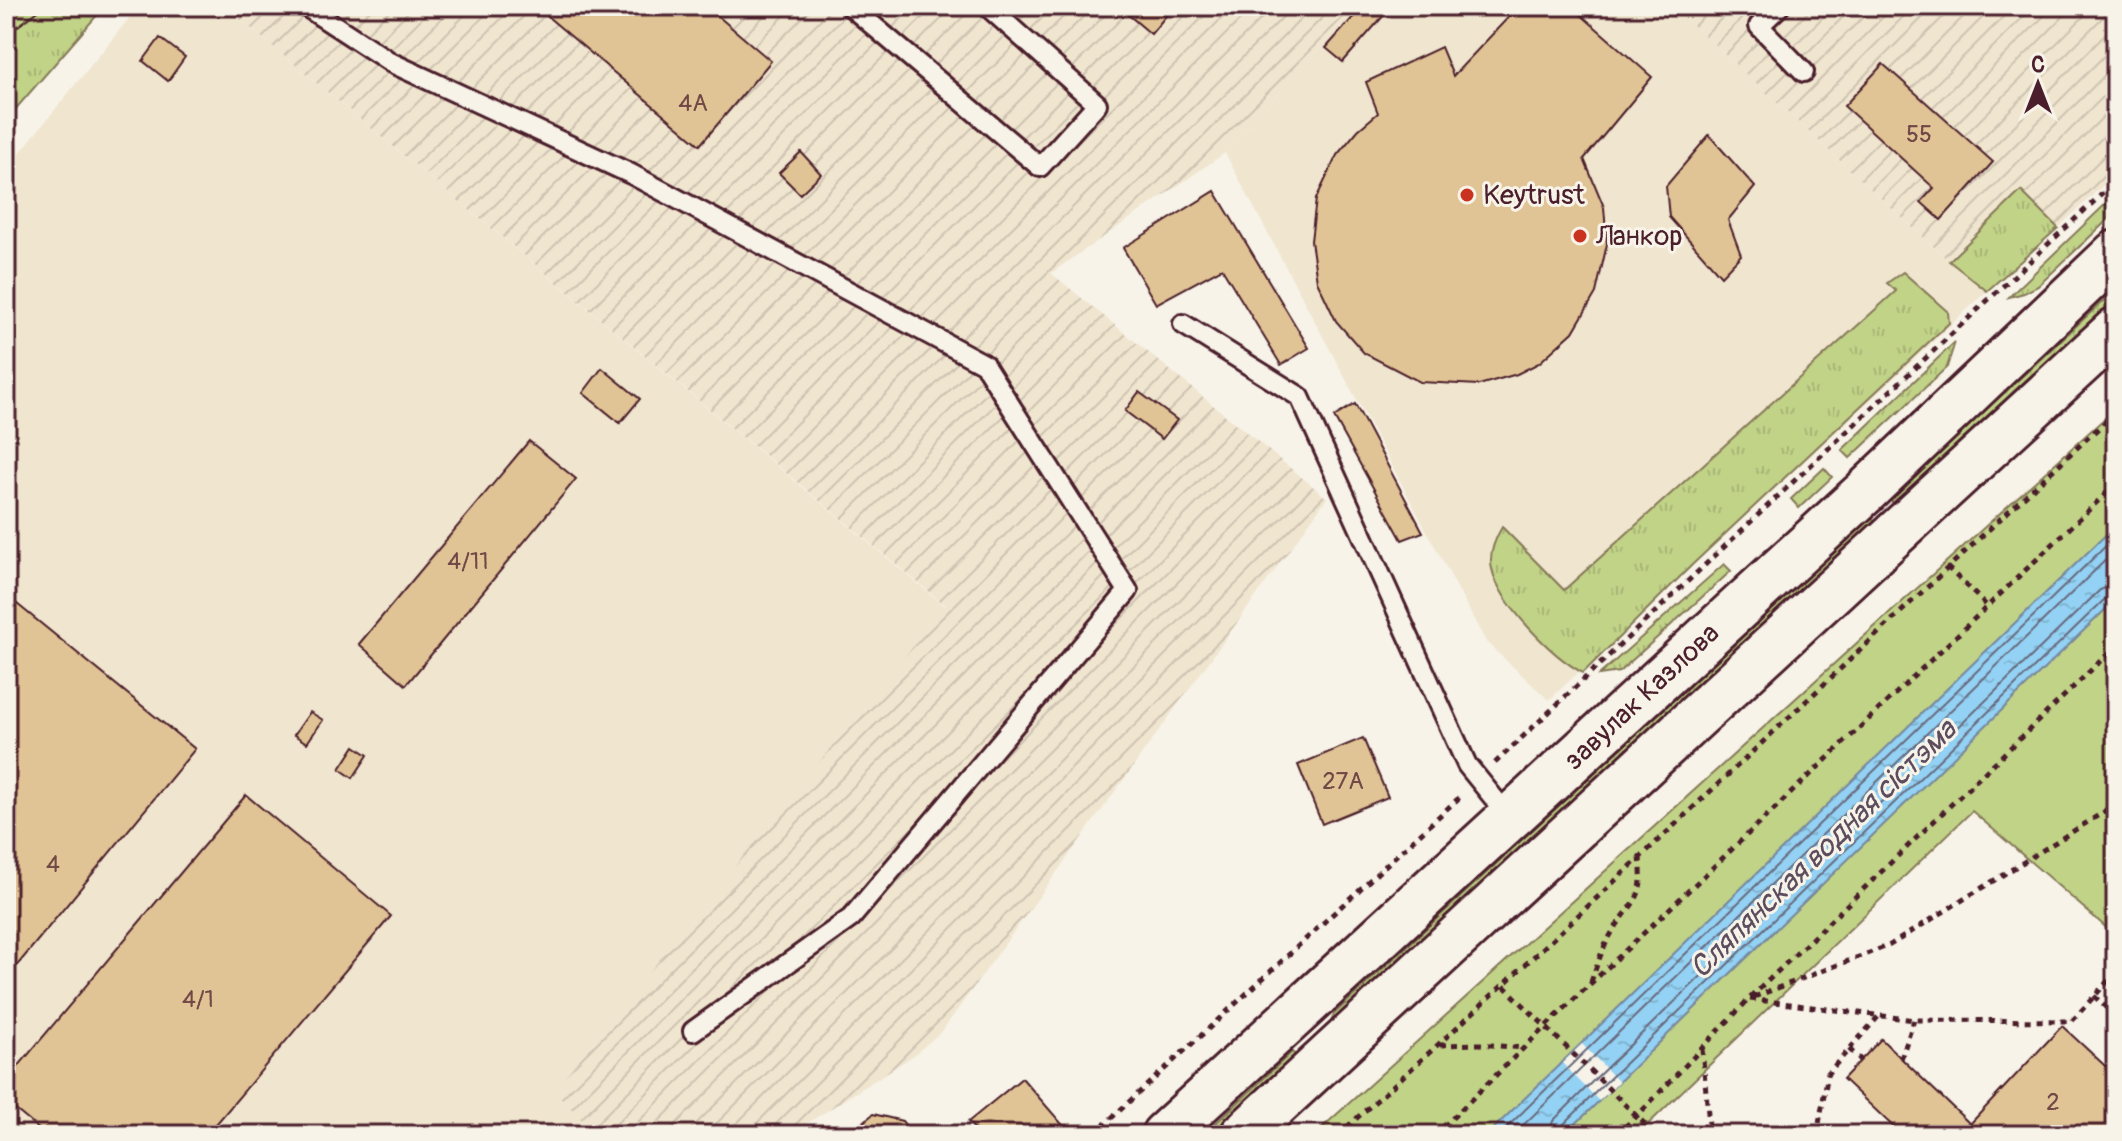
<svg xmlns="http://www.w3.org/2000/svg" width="2122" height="1141" font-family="Pangolin,sans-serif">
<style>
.built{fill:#f0e5cf}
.industrial{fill:url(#industrial-furrows)}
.grass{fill:url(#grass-tufts);stroke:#867959;stroke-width:2}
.green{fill:#c1d387;stroke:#867959;stroke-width:2}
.water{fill:url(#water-ripples);stroke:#768aa4;stroke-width:2}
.pier{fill:#f7f3e8}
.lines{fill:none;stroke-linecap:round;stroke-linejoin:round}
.shore{stroke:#67677b;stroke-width:2}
.building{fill:#e1c495;stroke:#4a1f2b;stroke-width:2}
.service-casing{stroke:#4a1f2b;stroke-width:24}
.secondary-casing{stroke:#4a1f2b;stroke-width:50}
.path{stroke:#4a1f2b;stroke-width:5;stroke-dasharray:6 6;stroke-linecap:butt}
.service{stroke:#f7f3e8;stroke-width:18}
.secondary{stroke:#f7f3e8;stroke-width:44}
.tram{stroke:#4a1f2b;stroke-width:2}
.poi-dot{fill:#c8321e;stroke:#f7f3e8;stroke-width:3}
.labels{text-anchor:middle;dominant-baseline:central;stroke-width:6;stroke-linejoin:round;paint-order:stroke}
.number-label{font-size:24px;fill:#704846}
.poi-label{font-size:28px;fill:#4a1f2b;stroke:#f7f3e8;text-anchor:start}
.street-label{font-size:28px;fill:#4a1f2b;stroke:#f7f3e8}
.water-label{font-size:30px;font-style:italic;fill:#5c4c5d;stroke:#f7f3e8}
</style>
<defs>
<pattern id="industrial-furrows" width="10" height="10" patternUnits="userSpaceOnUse" patternTransform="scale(2)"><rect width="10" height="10" fill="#f0e5cf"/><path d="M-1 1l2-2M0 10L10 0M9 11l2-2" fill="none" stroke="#cfc4b2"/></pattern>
<pattern id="grass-tufts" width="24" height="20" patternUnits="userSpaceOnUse" patternTransform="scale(2)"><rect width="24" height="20" fill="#c1d387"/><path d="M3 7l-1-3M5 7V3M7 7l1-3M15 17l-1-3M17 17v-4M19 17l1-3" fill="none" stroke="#a7b575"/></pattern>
<pattern id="water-ripples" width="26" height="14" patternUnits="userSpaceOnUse" patternTransform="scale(2)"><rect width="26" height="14" fill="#93d2f4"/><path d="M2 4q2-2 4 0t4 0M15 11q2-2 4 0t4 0" fill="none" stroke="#80b4d1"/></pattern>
</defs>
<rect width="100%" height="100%" fill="#f7f3e8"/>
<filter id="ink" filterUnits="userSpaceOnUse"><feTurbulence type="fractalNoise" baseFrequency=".0125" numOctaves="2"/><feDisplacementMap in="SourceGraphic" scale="16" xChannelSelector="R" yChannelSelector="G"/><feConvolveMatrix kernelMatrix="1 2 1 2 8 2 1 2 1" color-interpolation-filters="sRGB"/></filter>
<g filter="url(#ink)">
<g class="built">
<polygon points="139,6 224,6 946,607 555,1089 596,1135 6,1135 6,170"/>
<polygon points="1357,6 1672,6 1949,261 1987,291 1549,700 1486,642 1225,153"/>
</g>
<g class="industrial">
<polygon points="224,6 1357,6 1225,153 1051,273 1327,498 942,1031 914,1055 789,1135 596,1135 554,1090 946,606"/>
<polygon points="1672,6 2116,6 2116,173 2058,228 2021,191 1949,261"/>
</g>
<g class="grass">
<polygon points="6,6 105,6 6,120"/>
<polygon points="2021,191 2058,228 1987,291 1949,261"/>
<polygon points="2116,194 2116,212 2038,286 2024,293 2009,297"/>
<path d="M1903,272L1948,312L1949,323L1693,564L1583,673C1552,656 1500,604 1492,569C1488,554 1495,539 1502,527L1564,590L1896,291L1887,283Z"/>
<polygon points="2116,289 2116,304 1897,508 1890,499"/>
<polygon points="1955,342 1947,367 1850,458 1842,450"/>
<polygon points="1824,468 1832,477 1799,508 1791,499"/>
<polygon points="1871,517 1879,524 1335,1027 1331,1022 1334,1014"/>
<polygon points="1724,564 1731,571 1619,672 1599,675"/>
<polygon points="1292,1052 1302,1061 1222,1135 1203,1135"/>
</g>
<g class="green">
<polygon points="2116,408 2116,525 1487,1135 1314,1135"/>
<polygon points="2116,599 2116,936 1972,811 1637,1135 1564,1135"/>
</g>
<polygon class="water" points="2116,525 2116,599 1599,1101 1564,1135 1487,1135"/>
<polygon class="pier" points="1582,1044 1619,1082 1599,1101 1562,1063"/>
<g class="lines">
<g class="shore">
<polyline points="1499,1135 2116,536"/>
<polyline points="1513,1135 2116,550"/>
<polyline points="1549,1135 1553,1121 1598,1076 2100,590 2116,584"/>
<polyline points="1559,1135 1562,1126 1605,1083 2107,597 2116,594"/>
</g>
</g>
<g class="building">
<polygon points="535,6 706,6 771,61 700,145"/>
<polygon points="1118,6 1174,6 1151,34"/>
<polygon points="1363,6 1392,6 1343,62 1326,48"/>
<polygon points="1519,6 1571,6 1652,77 1584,159 1604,207 1607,244 1596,293 1573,332 1539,363 1517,374 1479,385 1420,382 1364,353 1336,321 1317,281 1311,241 1316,199 1337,155 1358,130 1378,113 1366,82 1441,47 1453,76"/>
<polygon points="160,38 185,57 168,81 143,61"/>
<polygon points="1883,64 1993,162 1941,220 1921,202 1934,188 1844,106"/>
<polygon points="1709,135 1755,187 1728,220 1741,255 1721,276 1669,217 1666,186"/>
<polygon points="801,152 821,174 800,194 779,173"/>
<polygon points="1215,191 1309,348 1281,365 1222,268 1156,304 1123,248"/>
<polygon points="602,368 640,399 620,423 583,393"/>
<polygon points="1139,392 1177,420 1162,439 1125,411"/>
<polygon points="1355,404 1423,532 1402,540 1334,417"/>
<polygon points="529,441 576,479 406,685 359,644"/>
<polygon points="6,595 195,749 6,979"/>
<polygon points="310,712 323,720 307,743 294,735"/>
<polygon points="1363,738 1388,797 1322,824 1298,765"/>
<polygon points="355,746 368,755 353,778 340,769"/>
<polygon points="246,795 391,916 207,1135 46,1135 6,1102 6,1081"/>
<polygon points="2062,1026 2116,1076 2116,1130 2112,1135 1902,1135 1843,1079 1881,1039 1970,1124"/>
<polygon points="1022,1078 1068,1131 1063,1135 980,1135 968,1122"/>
<polygon points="873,1114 902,1121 913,1135 848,1135"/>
</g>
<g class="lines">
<defs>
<g id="service">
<polyline points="305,6 392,63 631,174 984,364 1128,591 851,918 693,1031"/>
<polyline points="850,6 1040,167 1097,104 987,6"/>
<polyline points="1780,6 1759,26 1804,72"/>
<polyline points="1183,324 1300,397 1467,765 1510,818"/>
</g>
<g id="secondary">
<polyline points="1164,1135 1865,492 2116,253"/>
<polyline points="1243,1135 2116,330"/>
</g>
</defs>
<use href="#service" class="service-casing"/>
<use href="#secondary" class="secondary-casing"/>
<g class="path">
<polyline points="1947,567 1986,605"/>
<polyline points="1495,763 1828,449 2116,181"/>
<polyline points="2116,873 2116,888"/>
<path d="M1591,982C1597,964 1603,947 1613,931C1634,899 1645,900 1640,858"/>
<polyline points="1504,986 1656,1135"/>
<polyline points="2094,996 2116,1017"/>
<polyline points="1754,997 1890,945 2104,812 2116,799"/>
<polyline points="1750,999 1914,1020 2072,1021 2116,972"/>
<polyline points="1440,1045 1480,1044 1522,1048"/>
<polyline points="1702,1049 1710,1135"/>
<polyline points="1849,1049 1861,1060"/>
<polyline points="1901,1059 1914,1020"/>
<polyline points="1093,1135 1462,795"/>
<path d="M1338,1135C1602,899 1855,651 2116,412"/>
<polyline points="1435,1135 1545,1027 2116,484"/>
<polyline points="1616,1135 1638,1115 1749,999 2116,646"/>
<polyline points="1817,1135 1828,1073 1878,1017"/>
</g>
<use href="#service" class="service"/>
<use href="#secondary" class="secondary"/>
<g class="tram">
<polyline points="6,12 15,6"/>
<polyline points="6,38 14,29 45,6"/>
</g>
</g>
</g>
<g class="poi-dot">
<circle cx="1467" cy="195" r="8"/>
<circle cx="1580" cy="236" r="8"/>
</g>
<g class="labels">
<g class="number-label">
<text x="693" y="103">4А</text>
<text x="1919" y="134">55</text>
<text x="468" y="561">4/11</text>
<text x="1343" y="781">27А</text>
<text x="53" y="864">4</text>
<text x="198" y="999">4/1</text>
<text x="2053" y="1102">2</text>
</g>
<g class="poi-label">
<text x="1483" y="195">Keytrust</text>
<text x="1596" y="236">Ланкор</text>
</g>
<g class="street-label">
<text transform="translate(1642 697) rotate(-43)">завулак Казлова</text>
</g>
<g class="water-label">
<text transform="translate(1823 849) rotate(-44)">Сляпянская водная сістэма</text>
</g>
</g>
<rect width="2122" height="1141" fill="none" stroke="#f7f3e8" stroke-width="32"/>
<rect x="16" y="16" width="2090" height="1109" fill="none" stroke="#4a1f2b" stroke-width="3" filter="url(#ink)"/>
<g transform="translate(2038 84)" stroke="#f7f3e8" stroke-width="6" paint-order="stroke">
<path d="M0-6L14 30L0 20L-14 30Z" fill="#4a1f2b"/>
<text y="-12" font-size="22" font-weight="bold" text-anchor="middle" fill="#4a1f2b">С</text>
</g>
</svg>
